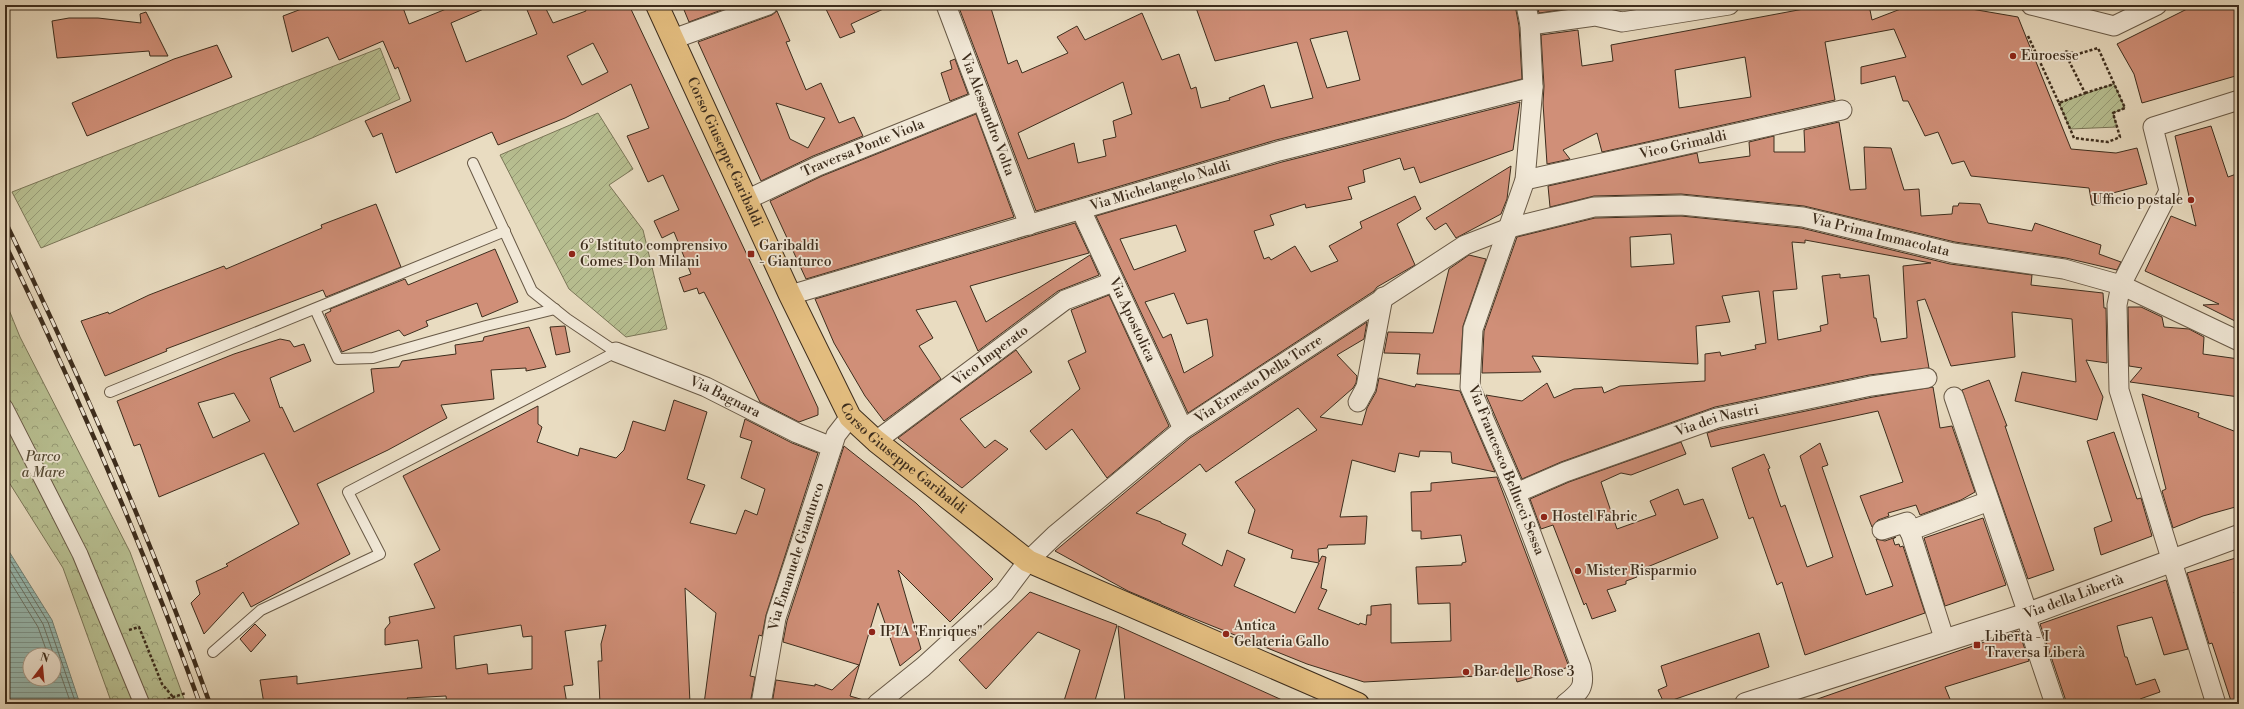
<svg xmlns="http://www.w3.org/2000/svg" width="2244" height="709" font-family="'Libre Bodoni',serif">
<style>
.park{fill:url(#park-crowns);stroke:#7a7658}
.garden{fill:url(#garden-furrows);stroke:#7a7658}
.water{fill:url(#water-rules);stroke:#738277;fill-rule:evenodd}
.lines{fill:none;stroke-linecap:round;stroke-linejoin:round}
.shore{stroke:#6a7468;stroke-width:1}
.building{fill:#d08f78;stroke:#3d2d1d;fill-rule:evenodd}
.service-casing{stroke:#685946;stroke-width:12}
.pedestrian-casing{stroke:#685946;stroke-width:17}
.minor-casing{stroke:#685946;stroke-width:21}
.tertiary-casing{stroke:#685946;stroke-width:24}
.primary-casing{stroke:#3d2d1d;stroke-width:24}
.path{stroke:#3d2d1d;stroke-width:2.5;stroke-dasharray:3 2;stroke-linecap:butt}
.service{stroke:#f1e8d7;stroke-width:10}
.pedestrian{stroke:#f1e8d7;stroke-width:15}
.minor{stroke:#f1e8d7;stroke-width:19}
.tertiary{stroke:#f1e8d7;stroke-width:22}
.primary{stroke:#e4be80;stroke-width:22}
.rail-casing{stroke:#3d2d1d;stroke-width:4.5}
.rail{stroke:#f1e8d7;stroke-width:3;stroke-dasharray:9;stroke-linecap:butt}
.poi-dot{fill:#8f2418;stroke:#f1e8d7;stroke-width:1.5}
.labels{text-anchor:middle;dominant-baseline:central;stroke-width:3.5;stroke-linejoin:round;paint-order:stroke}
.poi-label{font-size:14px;fill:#3d2d1d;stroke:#f1e8d7;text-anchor:start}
.street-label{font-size:14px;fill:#3d2d1d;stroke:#f1e8d7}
.park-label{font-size:14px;font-style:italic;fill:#564a34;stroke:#f1e8d7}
</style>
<defs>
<pattern id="park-crowns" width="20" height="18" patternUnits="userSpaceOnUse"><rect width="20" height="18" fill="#b8c092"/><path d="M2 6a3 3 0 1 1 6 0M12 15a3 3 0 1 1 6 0" fill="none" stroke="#979c77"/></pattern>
<pattern id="garden-furrows" width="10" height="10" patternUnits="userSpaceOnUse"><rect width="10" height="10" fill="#b8c092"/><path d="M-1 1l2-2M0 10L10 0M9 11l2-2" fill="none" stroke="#979c77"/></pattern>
<pattern id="water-rules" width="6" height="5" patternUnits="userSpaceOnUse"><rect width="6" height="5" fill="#97bbb3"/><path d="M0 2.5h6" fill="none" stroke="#7c9891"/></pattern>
</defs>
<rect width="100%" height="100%" fill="#e9dcc1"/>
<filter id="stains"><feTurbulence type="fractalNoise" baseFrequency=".005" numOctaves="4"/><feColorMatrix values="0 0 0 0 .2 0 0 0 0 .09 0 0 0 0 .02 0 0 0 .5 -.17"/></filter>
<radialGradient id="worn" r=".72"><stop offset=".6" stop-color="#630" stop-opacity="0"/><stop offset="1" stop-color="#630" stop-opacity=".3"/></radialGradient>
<polygon class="park" points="5,300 20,337 130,552 186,704 112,704 63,568 5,476"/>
<g class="garden">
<polygon points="380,48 400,99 312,138 41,248 12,192"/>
<polygon points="2114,84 2125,108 2113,113 2117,127 2070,129 2059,103"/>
<polygon points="598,113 633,169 609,185 643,230 667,329 626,337 569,289 500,155"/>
</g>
<path class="water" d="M5,545L52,620L80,704H5ZM30,655H54V679H30Z"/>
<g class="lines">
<g class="shore">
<polyline points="5,552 48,622 76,704"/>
<polyline points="5,562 43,624 71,704"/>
<polyline points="5,573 38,627 48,655"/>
</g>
</g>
<g class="building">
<path d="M312,5H402L409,24L456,5H493L451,23L466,62L537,34L525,5H544L553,23L586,11L584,5H629L774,312L818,408V415L799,422L760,402L704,292L699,294L697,288L684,292L679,278L691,274L674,232L662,238L654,221L679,210L663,175L648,182L627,136L649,128L631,84L565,118L498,145L492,132L396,173L382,133L373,137L365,121L411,101L398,67L395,69L383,41L339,60L328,37L292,52L283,16ZM593,43L608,72L582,85L567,56Z"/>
<polygon points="682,5 735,5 689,22"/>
<polygon points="824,5 892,5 851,24 855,32 840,38"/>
<path d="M958,5H990L1008,64L1017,60L1022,73L1068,53L1057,37L1077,26L1085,40L1142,13L1162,60L1179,54L1191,89L1196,87L1201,108L1230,100L1229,98L1264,85L1271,108L1313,98L1297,42L1215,61L1195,5H1461V8L1477,5H1515L1519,26L1522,79L1276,140L1036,211ZM1347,31L1360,80L1327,88L1310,39ZM1123,82L1132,114L1113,121L1116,137L1103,140L1106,156L1078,163L1074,143L1028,159L1018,133Z"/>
<polygon points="1537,5 1574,5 1575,8 1539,13"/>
<path d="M1825,5H1869L1872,20L1911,5H1948L2018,17L2071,149L2116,153L2137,148L2147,184L2109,194V204L2092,205L2089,188L1971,176L1964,161L1952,164L1938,132L1925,136L1908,101H1903L1895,76L1861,84V67L1906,57L1894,29L1825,42L1835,100L1602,152L1597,133L1563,150L1570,159L1547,164L1543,103L1544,86L1541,35L1578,30L1582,66L1613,61L1611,45ZM1745,57L1751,97L1679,108L1675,70Z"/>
<polygon points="2195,5 2239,5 2239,75 2142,103 2134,74 2117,44"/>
<path d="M777,11L790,41L786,42L806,90L821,83L839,123L854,117L863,136L813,156L761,181L698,42L772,15ZM776,103L825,118L808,148L790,139Z"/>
<polygon points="146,12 168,56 150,56 149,51 57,58 52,21 69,18 98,18 141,23 140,14"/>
<polygon points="217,45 232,77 87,136 72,103 174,59"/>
<polygon points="955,59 968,94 950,101 941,73 952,69 950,61"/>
<path d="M1520,102L1513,150L1420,183L1414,167L1404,170L1400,158L1363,170L1365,182L1348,187L1352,199L1306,208L1305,204L1270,215L1274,225L1254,231L1264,259L1269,257L1271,260L1295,246L1311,272L1338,261L1329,246L1362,228L1360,222L1415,196L1421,209L1397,224L1415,265L1377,287L1374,291L1188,413L1096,216L1282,162ZM1176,225L1186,251L1134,270L1120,239ZM1174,293L1187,324L1207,319L1213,356L1184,373L1171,334L1163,338L1145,302Z"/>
<polygon points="976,114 1014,217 806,279 770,201 822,176"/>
<polygon points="1839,122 1850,190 1866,189 1864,147 1891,148 1904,190 1919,189 1921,216 1952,214 1953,206 1958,206 1959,203 1980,204 1988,223 2032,231 2035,223 2101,245 2099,254 2121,262 2117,270 2066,258 1955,242 1804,206 1681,194 1594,196 1550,207 1548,186 1697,153 1699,163 1750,156 1749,142 1774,136 1774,152 1805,152 1804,130"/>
<polygon points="2211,126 2228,177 2239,173 2239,323 2203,305 2219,304 2145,271 2171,216 2196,226 2175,136"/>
<polygon points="1511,166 1507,199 1501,214 1456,238 1446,223 1435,230 1426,218"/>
<polygon points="376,204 401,267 326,297 323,290 166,349 167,351 105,376 81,321 108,312 109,314 149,295 224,266 226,269 322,228 321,225"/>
<path d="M1681,216L1801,228L1950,264L2032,275L2031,285L2103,293L2104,308H2106L2107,363L2086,360L2103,397L2097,420L2015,401L2022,372L2076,382L2072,319L2012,312L2015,357L1951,366L1925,299L1917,301L1929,368L1869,375L1715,407L1561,462L1522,479L1486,395L1522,401L1547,383L1554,398L1574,389L1602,387L1604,393L1620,386L1705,381V354L1720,352L1721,356L1756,349L1755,345L1766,343L1759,291L1722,296L1730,322L1696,326L1698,364L1532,356L1541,372L1482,373L1484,331L1517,237L1595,218ZM1671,234L1674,264L1631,267L1630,237ZM1805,240L1931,263L1903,266L1907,338L1881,342L1876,318H1874L1869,275L1840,278V274L1822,276L1828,324L1820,326L1821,331L1778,340L1773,291L1797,289L1792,242L1805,243Z"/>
<polygon points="1075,223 1089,253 970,286 986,322 1090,255 1099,275 1058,291 978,351 956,301 916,310 933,338 919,346 941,379 884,421 865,396 834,343 815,299"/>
<polygon points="495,249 518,302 482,317 477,303 426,321 428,326 404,336 399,330 342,352 325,314 331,311 330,309 405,279 408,285"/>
<polygon points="1469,255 1486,259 1463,326 1460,374 1417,374 1420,354 1384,353 1388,332 1433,333 1449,269"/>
<polygon points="1109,295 1169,426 1107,478 1072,429 1046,450 1030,431 1080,389 1068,361 1086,352 1071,310"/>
<polygon points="2128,307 2141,307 2162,317 2164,327 2189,329 2204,337 2203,354 2239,359 2239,397 2130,382 2142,368 2129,366"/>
<path d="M1367,322L1364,339L1337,355L1357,376L1356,383L1353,388L1320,417L1362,425L1367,408L1376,392L1379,378L1415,387L1416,384L1460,391L1495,472L1452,463L1451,452L1420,451L1419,457L1399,453L1395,472L1352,460L1340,517L1367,516L1365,544L1328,545L1327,548L1318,549L1319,562L1322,556L1326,557L1321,588L1327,590L1318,609L1359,625L1360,623L1366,625L1367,615H1371V606L1391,604V643L1451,641L1450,603L1418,604L1416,567L1462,565V563L1466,562L1461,535L1421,539V531H1412L1411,492L1431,491V483L1497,477L1569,667L1517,682L1514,671L1478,676L1364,682L1307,664L1180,613L1128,591L1055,551L1190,438ZM1298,408L1317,430L1235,482L1255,510L1248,533L1293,550L1291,558L1319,563L1295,613L1234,586L1245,559L1227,550L1222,566L1182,544L1186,534L1161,523V522L1136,513L1200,464L1206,472Z"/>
<polygon points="565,326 570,352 556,355 550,327"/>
<path d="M529,327L546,367L526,371V368L491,370L494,399L441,405L447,418L388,450L317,484L350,554L251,607L243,592L204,634L191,603L200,594L196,581L228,566L226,564L299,524L264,453L159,497L140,444L134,446L117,401L234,354L280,339L290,341L294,347L304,344L311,361L270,378L280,408L282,407L294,432L374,392L371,369L399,367L402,361L456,354L455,345L483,341L484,337ZM234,393L250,421L213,438L198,403Z"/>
<polygon points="1016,350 1032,372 960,419 985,448 995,440 1008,449 962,488 898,438"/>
<polygon points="1989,380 2007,426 2005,426 2054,570 2028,579 1962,390"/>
<polygon points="1933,387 1940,428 1952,426 1975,492 1961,500 1920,515 1916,505 1888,513 1889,516 1878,520 1872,527 1860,496 1903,482 1878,411 1711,447 1707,433 1720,429 1873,397"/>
<polygon points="2142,394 2199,413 2198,417 2239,433 2239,506 2203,516 2173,528 2162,491 2166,489"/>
<path d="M674,400L707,412L687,479L705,485L690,523L736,534L745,510L757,515L765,489L741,478L752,441L740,437L745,419L792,443L818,453L766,615L762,636L759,635L750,676L755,677L750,704H704L716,613L685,588L690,704H600L598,661H602L601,644L606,625L565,631L573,685L564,686L567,704H447L446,696L407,698L408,700L392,702V704H264L260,680L297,676V684L422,668L418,640L385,645V629L390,623L389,617L435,608L414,564L440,550L403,476L538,406V424L542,427L537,442L578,456L580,448L616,458L624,450L633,421L665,431ZM521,625L523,637L532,636V669L488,674L487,664L456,669L454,636Z"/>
<polygon points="2114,432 2137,499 2141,498 2152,536 2101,555 2094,528 2112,521 2087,441"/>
<polygon points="1681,442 1686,454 1631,475 1621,473 1601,482 1617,529 1656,515 1650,501 1678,489 1684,505 1703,499 1718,538 1635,572 1637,577 1626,581 1626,584 1607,590 1616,611 1592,619 1586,603 1584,605 1553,525 1541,529 1530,499 1569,482"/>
<polygon points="1820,443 1828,465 1822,467 1866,595 1893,586 1876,539 1885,541 1896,537 1893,539 1895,545 1899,544 1900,547 1903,546 1925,613 1805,655 1782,582 1777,585 1753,517 1749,519 1732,468 1764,454 1770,468 1768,469 1781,507 1785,505 1807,567 1833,557 1800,456"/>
<polygon points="844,446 916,503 993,579 950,622 898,570 921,649 900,666 878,603 850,696 867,701 866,704 772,704 776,680 815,686 815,684 832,690 859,665 783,642 787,621"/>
<polygon points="1983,518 2006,585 1945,606 1924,538"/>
<polygon points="2239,557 2239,591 2234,592 2239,608 2239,704 2232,704 2212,643 2209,644 2187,573"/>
<polygon points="2166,580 2188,649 2164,655 2152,617 2117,626 2125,657 2127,657 2136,685 2155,679 2160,692 2140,699 2142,704 2067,704 2040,624"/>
<polygon points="1030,592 1117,625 1094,704 1063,704 1080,650 1038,632 986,689 959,660"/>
<polygon points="255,624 266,635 251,652 240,639"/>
<polygon points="1118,626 1291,704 1140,704 1125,702"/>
<polygon points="2017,631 2019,632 2029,661 1945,687 1952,704 1810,704 1809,702 1849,688"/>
<polygon points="1759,633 1769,667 1664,703 1658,690 1667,686 1661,666"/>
</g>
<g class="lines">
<defs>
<g id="service">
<polyline points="315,309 338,359 373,358 486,326 555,309"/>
<polyline points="110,392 505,231"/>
<polyline points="213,652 261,610 380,554 348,492 616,352 567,319 532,291 473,163"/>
</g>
<polyline id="pedestrian" points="5,407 80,554 142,704"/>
<g id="minor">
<path id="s1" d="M946,5L1029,225"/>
<path d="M1526,5L1530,25L1533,87L1525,180L1473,329L1470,387L1516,493L1581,667C1586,687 1580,692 1565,704"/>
<polyline points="2031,5 2114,26 2157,5"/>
<polyline points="1530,25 1595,16 1622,22 1729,5"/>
<polyline points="673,39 768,5"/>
<path id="s2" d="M1525,180L1842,110"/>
<path id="s3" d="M746,200L818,166L982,100"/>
<path id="s4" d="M1081,210L1183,429"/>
<path id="s5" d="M790,295L1279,151L1533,87"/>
<path id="s6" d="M616,352L706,387L797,433L832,447"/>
<polyline points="1954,397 2028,614"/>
<polyline points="1358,402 1366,387 1383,297"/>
<path id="s7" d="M876,441L1065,300L1113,282"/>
<path id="s8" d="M1516,493L1565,472L1717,418L1871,386L1927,378"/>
<polyline points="1882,530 1907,522 1945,641"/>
<polyline points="1909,531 1989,501"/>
<polyline points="2025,615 2055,704"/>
<path id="s9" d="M761,704L776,618L836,435L850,417"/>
<path id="s10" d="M877,704L923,667L1004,593L1028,561L1055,535L1183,429L1465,245L1509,228L1594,207L1681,205L1803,217L1953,253L2064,269L2121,285L2239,341"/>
<polyline points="2216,704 2119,390 2117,305 2121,285 2169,191 2153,127 2239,100"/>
</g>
<g id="tertiary">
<path id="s11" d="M1746,704L2025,615L2239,536"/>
</g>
<g id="primary">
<path id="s12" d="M657,5L790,295L850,417L876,441L1028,561L1358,704"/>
</g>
</defs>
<use href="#service" class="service-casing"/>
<use href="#pedestrian" class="pedestrian-casing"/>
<use href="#minor" class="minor-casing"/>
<use href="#tertiary" class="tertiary-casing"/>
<use href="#primary" class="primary-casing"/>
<g class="path">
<polyline points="2028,36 2059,103 2085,93 2064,51"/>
<polyline points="2085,93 2114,84"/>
<polyline points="2059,103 2074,138 2108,142 2120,137 2113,113 2125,108 2098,48 2078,54 2064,51"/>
<polyline points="129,630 139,627 162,684 173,697 172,704"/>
<polyline points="158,702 186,693"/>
</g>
<use href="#service" class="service"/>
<use href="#pedestrian" class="pedestrian"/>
<use href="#minor" class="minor"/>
<use href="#tertiary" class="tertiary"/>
<use href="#primary" class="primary"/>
<defs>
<g id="rail">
<path d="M5,221C81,378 151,539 210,704"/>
<path d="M5,244C78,394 143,547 200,704"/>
</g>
</defs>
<use href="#rail" class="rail-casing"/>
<use href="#rail" class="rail"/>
</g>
<g class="poi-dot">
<circle cx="2013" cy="56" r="4"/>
<circle cx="2191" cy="200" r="4"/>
<circle cx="572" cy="254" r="4"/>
<rect x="747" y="250" width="8" height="8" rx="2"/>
<circle cx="1544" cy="517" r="4"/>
<circle cx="1578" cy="571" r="4"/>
<circle cx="872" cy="632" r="4"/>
<circle cx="1226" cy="634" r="4"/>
<rect x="1973" y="641" width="8" height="8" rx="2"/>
<circle cx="1466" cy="672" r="4"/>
</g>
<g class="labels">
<g class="poi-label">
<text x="2021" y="56">Euroesse</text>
<text x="2183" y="200" text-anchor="end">Ufficio postale</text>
<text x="580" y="246">6° Istituto comprensivo<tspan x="580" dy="16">Comes-Don Milani</tspan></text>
<text x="759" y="246">Garibaldi<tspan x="759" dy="16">- Gianturco</tspan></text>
<text x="1552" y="517">Hostel Fabric</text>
<text x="1586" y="571">Mister Risparmio</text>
<text x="1234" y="626">Antica<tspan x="1234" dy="16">Gelateria Gallo</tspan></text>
<text x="880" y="632">IPIA "Enriques"</text>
<text x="1985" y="637">Libertà - I<tspan x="1985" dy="16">Traversa Liberà</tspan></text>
<text x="1474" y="672">Bar delle Rose 3</text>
</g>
<g class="street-label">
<text stroke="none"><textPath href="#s1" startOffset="117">Via Alessandro Volta</textPath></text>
<text stroke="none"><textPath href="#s2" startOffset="162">Vico Grimaldi</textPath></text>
<text stroke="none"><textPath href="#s3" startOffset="128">Traversa Ponte Viola</textPath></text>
<text stroke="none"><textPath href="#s12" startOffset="162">Corso Giuseppe Garibaldi</textPath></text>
<text stroke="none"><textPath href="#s5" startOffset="386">Via Michelangelo Naldi</textPath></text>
<text stroke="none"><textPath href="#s10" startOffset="1173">Via Prima Immacolata</textPath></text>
<text stroke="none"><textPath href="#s4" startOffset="121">Via Apostolica</textPath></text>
<text stroke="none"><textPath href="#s7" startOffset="143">Vico Imperato</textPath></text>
<text stroke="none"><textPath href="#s10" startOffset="503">Via Ernesto Della Torre</textPath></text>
<text stroke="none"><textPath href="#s6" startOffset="118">Via Bagnara</textPath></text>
<text stroke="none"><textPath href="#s8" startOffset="214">Via dei Nastri</textPath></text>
<text stroke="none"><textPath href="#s12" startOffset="522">Corso Giuseppe Garibaldi</textPath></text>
<text transform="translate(1506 470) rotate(68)">Via Francesco Bellucci Sessa</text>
<text stroke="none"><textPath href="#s9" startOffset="152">Via Emanuele Gianturco</textPath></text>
<text stroke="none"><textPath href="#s11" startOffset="345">Via della Libertà</textPath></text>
</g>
<g class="park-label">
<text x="43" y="457">Parco<tspan x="43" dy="16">a Mare</tspan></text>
</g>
</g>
<rect width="2244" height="709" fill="none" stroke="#e9dcc1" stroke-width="20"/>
<rect x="6" y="6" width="2232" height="697" fill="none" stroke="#3d2d1d" stroke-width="2"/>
<rect x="10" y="10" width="2224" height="689" fill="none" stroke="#3d2d1d"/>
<g transform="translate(42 667) rotate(16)"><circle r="19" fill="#f1e8d7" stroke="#a99d8d"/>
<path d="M0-3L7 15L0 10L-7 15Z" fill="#8f2418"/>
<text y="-6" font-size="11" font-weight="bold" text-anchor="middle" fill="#3d2d1d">N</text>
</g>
<rect width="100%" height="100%" filter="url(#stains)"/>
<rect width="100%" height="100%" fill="url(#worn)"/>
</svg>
